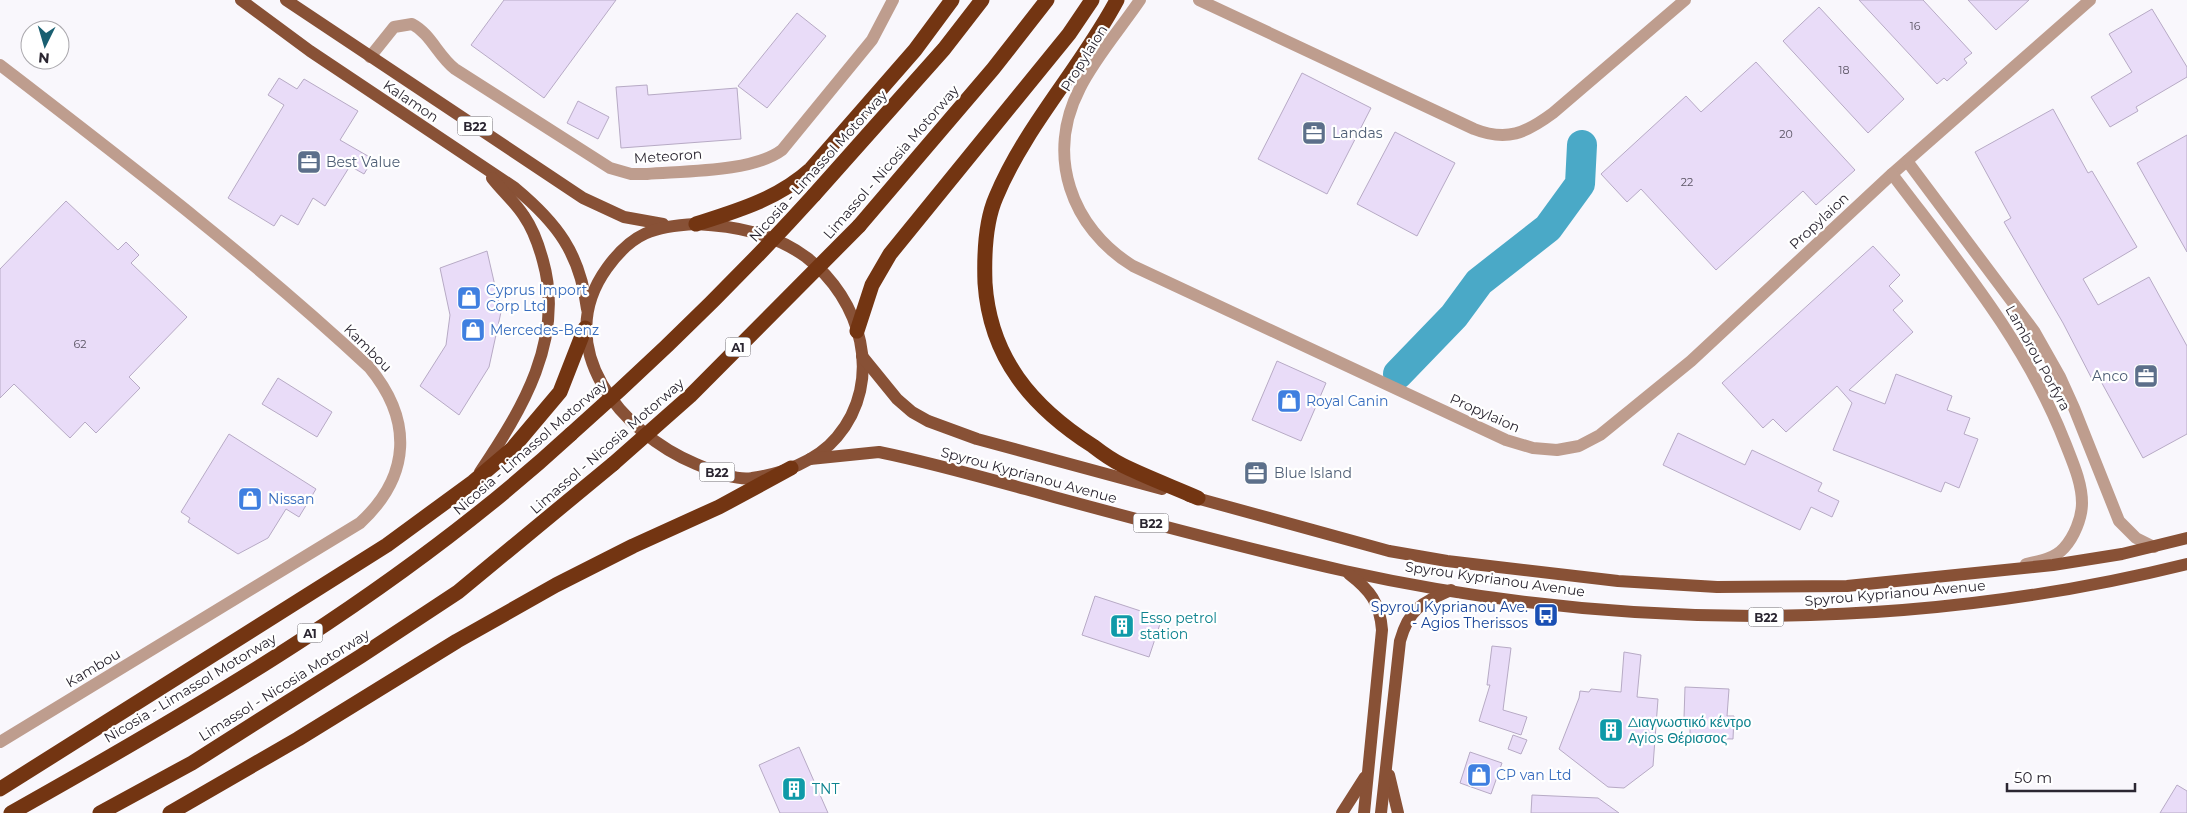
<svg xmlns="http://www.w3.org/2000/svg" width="2187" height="813" font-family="Montserrat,sans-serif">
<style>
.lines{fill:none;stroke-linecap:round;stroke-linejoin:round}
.river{stroke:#4aa9c7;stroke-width:30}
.building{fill:#e9dcf8;stroke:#b7aac5}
.minor{stroke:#be9d8e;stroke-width:12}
.major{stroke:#885136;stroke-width:12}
.highway{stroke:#733512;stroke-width:15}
.highway-bridge{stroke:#733512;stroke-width:15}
.labels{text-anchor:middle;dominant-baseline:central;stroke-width:4.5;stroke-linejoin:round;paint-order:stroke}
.number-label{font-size:11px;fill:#5a5463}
.shield{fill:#fff;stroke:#6b676f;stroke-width:1}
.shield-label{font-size:12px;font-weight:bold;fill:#2b2631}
.street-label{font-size:14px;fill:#2b2631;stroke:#fff}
.service-label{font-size:14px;fill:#4e5e75;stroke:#fff;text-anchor:start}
.shop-label{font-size:14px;fill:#366cbe;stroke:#fff;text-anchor:start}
.transit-label{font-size:14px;fill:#164399;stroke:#fff;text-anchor:end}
.culture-label{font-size:14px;fill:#0d838f;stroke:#fff;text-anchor:start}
</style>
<rect width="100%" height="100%" fill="#f9f7fc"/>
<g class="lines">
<polyline class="river" points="1398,374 1454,316 1479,282 1548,228 1580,184 1582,145"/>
</g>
<g class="building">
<polygon points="504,0 616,0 544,98 471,45"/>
<polygon points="1859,0 1923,0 1972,53 1964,59 1967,63 1947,81 1944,78 1937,84"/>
<polygon points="1968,0 2029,0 1996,30"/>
<polygon points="1819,7 1904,99 1868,133 1783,41"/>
<polygon points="2152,9 2187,67 2187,77 2136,107 2138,111 2110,127 2091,97 2132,72 2109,34"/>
<polygon points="797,13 826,36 767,108 738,86"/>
<polygon points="1756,62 1855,170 1816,205 1803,191 1716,270 1641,189 1627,202 1601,174 1686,96 1701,112"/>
<polygon points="1302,73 1371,108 1327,194 1258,159"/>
<polygon points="279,78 297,89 304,79 358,111 340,140 373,159 364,174 350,166 325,206 313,198 298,225 281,215 274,226 228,198 284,105 268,95"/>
<polygon points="647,85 648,95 737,88 741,139 621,148 616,87"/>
<polygon points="578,101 609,117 598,139 567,123"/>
<polygon points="2053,109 2088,173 2092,171 2137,247 2083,279 2098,305 2149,277 2187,346 2187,434 2143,458 2098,376 2092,379 2063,323 2004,222 2011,218 1975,152"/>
<polygon points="1395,132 1455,163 1417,236 1357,204"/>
<polygon points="2187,135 2187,252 2137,163"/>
<polygon points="66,201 118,250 126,242 139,255 131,263 187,317 129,377 140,388 96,433 85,422 70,438 14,384 0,398 0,269"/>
<polygon points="1873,246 1900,275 1889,286 1903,301 1893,310 1913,332 1849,390 1885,404 1896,374 1952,396 1947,410 1970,418 1964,434 1978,439 1959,488 1945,482 1941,492 1833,450 1852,403 1837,386 1786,432 1773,419 1763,428 1722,383"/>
<polygon points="487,251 501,312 489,367 459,415 420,386 446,345 450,315 440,268"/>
<polygon points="1277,361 1326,383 1301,441 1252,420"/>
<polygon points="278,378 332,412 317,437 262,404"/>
<polygon points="1678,433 1745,465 1752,450 1822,483 1818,491 1839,501 1832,517 1811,507 1800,530 1663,465"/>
<polygon points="229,434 316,489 299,517 286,509 268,538 238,554 188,522 190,518 181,512"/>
<polygon points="1095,596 1162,618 1149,657 1082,635"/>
<polygon points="1492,646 1511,648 1503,710 1527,717 1521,735 1479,721 1490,685 1487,685"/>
<polygon points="1624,652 1641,655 1637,697 1658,699 1653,766 1624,788 1608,787 1559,749 1579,698 1580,691 1589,692 1591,689 1621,692"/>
<polygon points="1685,687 1729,689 1727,716 1734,716 1733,739 1690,738 1690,719 1684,718"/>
<polygon points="1513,735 1527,740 1521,754 1508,749"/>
<polygon points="799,747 828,813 780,813 759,765"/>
<polygon points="1470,752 1502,763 1491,794 1460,783"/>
<polygon points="2177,785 2187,791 2187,813 2160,813"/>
<polygon points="1532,795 1598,798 1619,813 1531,813"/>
</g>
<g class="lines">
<g class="minor">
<path d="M1140,0C1121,28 1095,58 1080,88C1045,155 1071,228 1133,266L1506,440L1533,448L1557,450L1579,446L1600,435L1691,361L1892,174L2090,0"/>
<path d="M1199,0L1474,129C1507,142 1526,133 1553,113L1685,0"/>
<path d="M370,57L394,27L412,24C431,34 438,56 455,69L610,168L631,174H647C684,171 753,172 782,150L872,40L893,0"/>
<path d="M0,65C126,162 253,259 369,367C413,420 411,476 360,523L0,742"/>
<polyline points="1907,161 2034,331 2060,377 2074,408 2119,521 2136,538 2154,547"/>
<path d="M1892,174C1956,259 2027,343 2066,445C2073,463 2082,483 2082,503C2082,518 2074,537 2064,548C2054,559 2039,561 2026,564"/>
</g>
<g class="major">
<path d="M241,0L310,51L515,188C557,223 580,253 587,309"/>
<polyline points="286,0 583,198 624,217 663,224"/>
<path d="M696,224C735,226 773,233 806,257C861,299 885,380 837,437C817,461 782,474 752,478C738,481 710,470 696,464C621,433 550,347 607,268C632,233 654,226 696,224Z"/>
<polyline points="862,356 897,399 912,412 928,421 977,439 1162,489"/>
<path d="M810,459L879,452C938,464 996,481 1054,497C1150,523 1247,549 1345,571C1622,632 1912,632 2187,564"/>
<path d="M480,472C522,410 565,339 543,261C539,246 533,229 524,216C515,202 502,191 492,178"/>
<polyline points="1189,496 1389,551 1447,561 1618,581 1717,587 1847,586 2053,565 2122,554 2187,538"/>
<path d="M1349,574C1370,590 1380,603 1382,630L1364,813"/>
<polyline points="1389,775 1398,813"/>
<polyline points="1342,813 1365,777"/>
<path d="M1381,813L1400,641C1409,609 1421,603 1451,590"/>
</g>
<g class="highway">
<path d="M1117,0C1081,68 1026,125 996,197C985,222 984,255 985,283C990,358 1032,407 1093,446C1102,453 1112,460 1122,465C1146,477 1173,487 1198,498"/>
<polyline points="814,195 944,49 982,0"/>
<path d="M696,224C737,211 778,199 811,169L915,50L952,0"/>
<polyline points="859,226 993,69 1047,0"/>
<polyline points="857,331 872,285 890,254 1069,34 1092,0"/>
<polyline points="0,789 387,545 473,482 512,449 560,392 585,328"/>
<path d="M11,813C207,703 405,587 571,434"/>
<polyline points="100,813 192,763 361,656 458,592 613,464"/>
<polyline points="170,813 298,739 457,641 556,585 633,546 719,507 791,468"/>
</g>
<g class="highway-bridge">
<path d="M571,434C657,358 737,280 814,195"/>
<polyline points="613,464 690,396 859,226"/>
</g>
</g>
<defs>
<symbol id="office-square" viewBox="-11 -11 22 22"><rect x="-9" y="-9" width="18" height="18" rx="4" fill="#5c6f8a" stroke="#fff"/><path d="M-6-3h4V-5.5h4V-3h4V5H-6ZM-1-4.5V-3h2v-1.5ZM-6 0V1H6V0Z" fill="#fff"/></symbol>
<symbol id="shop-square" viewBox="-11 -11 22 22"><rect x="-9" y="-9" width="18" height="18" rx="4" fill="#3f7fe0" stroke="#fff"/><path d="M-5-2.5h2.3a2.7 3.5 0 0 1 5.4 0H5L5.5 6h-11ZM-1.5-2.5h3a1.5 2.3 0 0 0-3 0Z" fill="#fff"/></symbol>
<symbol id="bus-square" viewBox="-11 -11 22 22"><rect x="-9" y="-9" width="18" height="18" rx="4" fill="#1a4fb4" stroke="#fff"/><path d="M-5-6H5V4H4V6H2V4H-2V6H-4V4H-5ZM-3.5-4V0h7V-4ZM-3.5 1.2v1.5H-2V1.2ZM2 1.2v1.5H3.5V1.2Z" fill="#fff"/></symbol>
<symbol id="building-square" viewBox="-11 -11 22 22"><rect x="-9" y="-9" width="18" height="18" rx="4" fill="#0f9aa8" stroke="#fff"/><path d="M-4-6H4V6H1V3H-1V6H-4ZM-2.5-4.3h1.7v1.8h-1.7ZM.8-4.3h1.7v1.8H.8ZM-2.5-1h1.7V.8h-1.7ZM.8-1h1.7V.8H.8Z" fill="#fff"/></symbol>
</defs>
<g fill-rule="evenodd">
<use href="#office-square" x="1300" y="119" width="28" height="28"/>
<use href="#office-square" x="295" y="148" width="28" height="28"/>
<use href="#shop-square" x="455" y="284" width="28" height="28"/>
<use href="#shop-square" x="459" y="316" width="28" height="28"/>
<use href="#office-square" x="2132" y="362" width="28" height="28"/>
<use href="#shop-square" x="1275" y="387" width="28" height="28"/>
<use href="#office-square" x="1242" y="459" width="28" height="28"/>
<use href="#shop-square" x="236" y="485" width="28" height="28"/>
<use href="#bus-square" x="1532" y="601" width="28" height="28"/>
<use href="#building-square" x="1108" y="612" width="28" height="28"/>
<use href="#building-square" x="1597" y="716" width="28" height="28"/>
<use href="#shop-square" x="1465" y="761" width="28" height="28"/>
<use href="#building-square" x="780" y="775" width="28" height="28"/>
</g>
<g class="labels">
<g class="number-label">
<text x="1915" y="26">16</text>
<text x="1844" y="70">18</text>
<text x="1786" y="134">20</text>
<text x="1687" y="182">22</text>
<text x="80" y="344">62</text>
</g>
<g class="shield">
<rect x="457.5" y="116.5" width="35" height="19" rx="4"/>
<rect x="725.5" y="337.5" width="25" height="19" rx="4"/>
<rect x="699.5" y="462.5" width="35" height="19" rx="4"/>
<rect x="1133.5" y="513.5" width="35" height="19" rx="4"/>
<rect x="1748.5" y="607.5" width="35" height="19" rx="4"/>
<rect x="297.5" y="623.5" width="25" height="19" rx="4"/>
</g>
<g class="shield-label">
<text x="475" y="126">B22</text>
<text x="738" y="347">A1</text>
<text x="717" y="472">B22</text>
<text x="1151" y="523">B22</text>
<text x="1766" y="617">B22</text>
<text x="310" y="633">A1</text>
</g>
<g class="street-label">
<text transform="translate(1084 58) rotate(-58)">Propylaion</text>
<text transform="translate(411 101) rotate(34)">Kalamon</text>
<text transform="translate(668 156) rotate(-4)">Meteoron</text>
<text transform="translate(891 162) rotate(-49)">Limassol - Nicosia Motorway</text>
<text transform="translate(818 166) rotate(-48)">Nicosia - Limassol Motorway</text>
<text transform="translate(1819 221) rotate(-43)">Propylaion</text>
<text transform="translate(368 348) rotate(45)">Kambou</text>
<text transform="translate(2038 358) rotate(61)">Lambrou Porfyra</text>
<text transform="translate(1485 413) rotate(24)">Propylaion</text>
<text transform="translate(607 446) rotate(-41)">Limassol - Nicosia Motorway</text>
<text transform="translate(530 447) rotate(-41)">Nicosia - Limassol Motorway</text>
<text transform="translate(1029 475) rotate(15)">Spyrou Kyprianou Avenue</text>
<text transform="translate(1495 579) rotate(8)">Spyrou Kyprianou Avenue</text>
<text transform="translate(1895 593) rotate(-5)">Spyrou Kyprianou Avenue</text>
<text transform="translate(93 668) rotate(-31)">Kambou</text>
<text transform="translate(284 685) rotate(-32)">Limassol - Nicosia Motorway</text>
<text transform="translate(190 688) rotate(-31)">Nicosia - Limassol Motorway</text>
</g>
<g class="service-label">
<text x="1332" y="133">Landas</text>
<text x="326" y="162">Best Value</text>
<text x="2128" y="376" text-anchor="end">Anco</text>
<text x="1274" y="473">Blue Island</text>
</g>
<g class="shop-label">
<text x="486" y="290">Cyprus Import<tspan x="486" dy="16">Corp Ltd</tspan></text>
<text x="490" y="330">Mercedes-Benz</text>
<text x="1306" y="401">Royal Canin</text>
<text x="268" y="499">Nissan</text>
<text x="1496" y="775">CP van Ltd</text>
</g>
<g class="transit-label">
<text x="1528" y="607">Spyrou Kyprianou Ave.<tspan x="1528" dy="16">- Agios Therissos</tspan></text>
</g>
<g class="culture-label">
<text x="1140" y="618">Esso petrol<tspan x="1140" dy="16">station</tspan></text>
<text x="1628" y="722">Διαγνωστικό κέντρο<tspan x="1628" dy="16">Αγios Θέρισσος</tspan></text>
<text x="812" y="789">TNT</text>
</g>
</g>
<g transform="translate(45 45) rotate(185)"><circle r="24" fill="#ffffff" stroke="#aaa8ad"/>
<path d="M0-4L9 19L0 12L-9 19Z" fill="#195f71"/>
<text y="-8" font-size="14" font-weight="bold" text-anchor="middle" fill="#2b2631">N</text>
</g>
<path d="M2007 783v8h128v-8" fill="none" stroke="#2b2631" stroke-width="2.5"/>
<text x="2014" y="783" font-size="15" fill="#2b2631" stroke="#ffffff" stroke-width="4" paint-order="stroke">50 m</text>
</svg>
